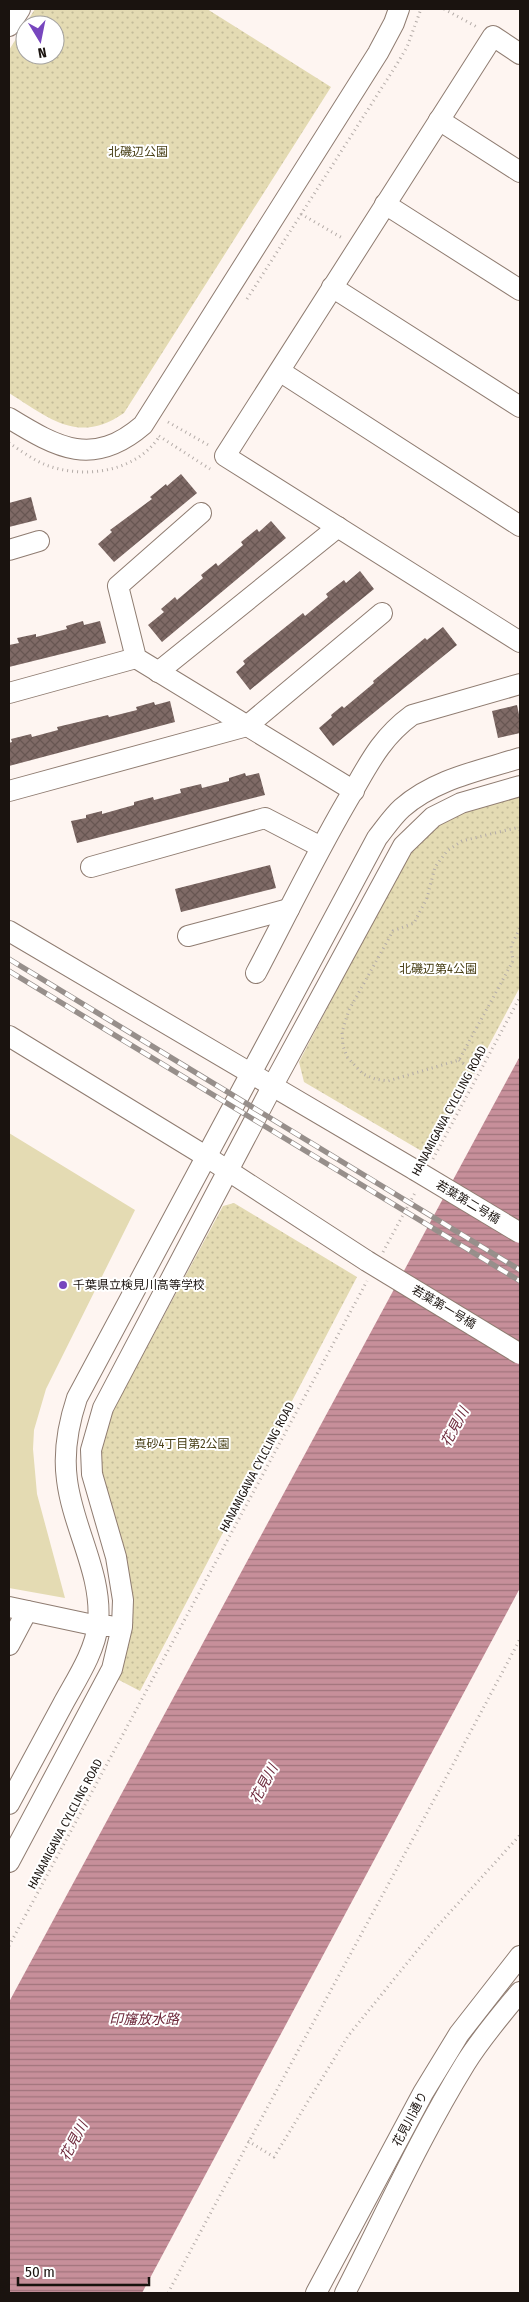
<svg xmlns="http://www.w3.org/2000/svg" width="529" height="2302" font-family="'Fira Sans Condensed','Noto Sans JP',sans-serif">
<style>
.grass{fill:#e4dbb3}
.park{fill:url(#park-dots);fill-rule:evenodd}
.water{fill:url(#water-rules)}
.building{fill:url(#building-cross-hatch)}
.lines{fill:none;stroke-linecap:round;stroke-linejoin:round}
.minor-casing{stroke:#8f7c71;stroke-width:22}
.path{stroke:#b4aca8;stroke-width:3;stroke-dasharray:1 4;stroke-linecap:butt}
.minor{stroke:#fff;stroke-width:20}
.rail-casing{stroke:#978f8b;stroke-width:5.5}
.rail{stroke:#fff;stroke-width:4;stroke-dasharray:11;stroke-linecap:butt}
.minor-bridge-casing{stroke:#8f7c71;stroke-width:22;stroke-linecap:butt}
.minor-bridge{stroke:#fff;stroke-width:20}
.poi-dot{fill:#7746be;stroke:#fff;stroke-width:2}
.labels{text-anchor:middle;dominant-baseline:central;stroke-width:4;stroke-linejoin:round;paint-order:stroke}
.park-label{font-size:12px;fill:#494017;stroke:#fff}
.street-label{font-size:12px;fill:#1a130f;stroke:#fff}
.poi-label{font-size:12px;fill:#1a130f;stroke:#fff;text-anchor:start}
.water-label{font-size:14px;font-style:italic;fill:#6e2a3c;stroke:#fff}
</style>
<defs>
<pattern id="park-dots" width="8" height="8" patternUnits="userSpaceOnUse" patternTransform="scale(1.25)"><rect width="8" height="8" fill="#e4dbb3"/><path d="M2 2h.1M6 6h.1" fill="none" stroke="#c3bb99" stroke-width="1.8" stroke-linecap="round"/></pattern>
<pattern id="water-rules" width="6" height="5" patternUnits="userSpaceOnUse" patternTransform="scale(1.25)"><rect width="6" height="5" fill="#c78f9a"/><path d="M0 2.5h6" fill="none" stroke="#a1747c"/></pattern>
<pattern id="building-cross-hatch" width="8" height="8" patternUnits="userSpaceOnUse" patternTransform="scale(1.25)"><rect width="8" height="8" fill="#7f6a66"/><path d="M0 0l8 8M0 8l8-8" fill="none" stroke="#675652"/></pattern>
</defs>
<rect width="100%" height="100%" fill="#fef5f1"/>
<polygon class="grass" points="9,1133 135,1210 46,1389 34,1430 33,1449 37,1494 65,1598 9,1588"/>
<g class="park">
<path d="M35,9H207L331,87L124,413C78,445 49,418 9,393V50ZM25,25H55V55H25Z"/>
<polygon points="520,796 520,987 430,1156 304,1082 299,1062 411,848 435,826 472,809"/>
<polygon points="234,1203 357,1277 140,1691 117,1679 130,1636 97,1457 103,1429 223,1206"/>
</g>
<polygon class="water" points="520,1056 520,1588 142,2293 9,2293 9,2002"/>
<g class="building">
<polygon points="181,474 197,493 114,562 98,544 112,532 110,530 152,499 150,497 166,484 167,486"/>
<polygon points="31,497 37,520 9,527 9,503"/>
<polygon points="271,521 286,538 162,642 148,625 164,612 161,609 175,597 177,600 203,578 201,575 216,563 218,566 243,545 241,542 257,529 259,532"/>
<polygon points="360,571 374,589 250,690 236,672 245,664 243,661 303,613 305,616 328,597 326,594 344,580 346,583"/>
<polygon points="83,621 84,625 100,621 106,643 9,667 9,645 19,643 17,638 36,634 36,637 67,629 66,626"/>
<polygon points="443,627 457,645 333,746 319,728 332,717 331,715 342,706 344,708 374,683 373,681 425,638 427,640"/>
<polygon points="170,701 175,722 9,766 9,743 12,742 11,739 31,734 32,737 58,730 57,727 108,715 109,717 137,710 136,707 154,702 155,705"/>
<polygon points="517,705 520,719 520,733 498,738 492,711"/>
<polygon points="245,773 246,776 259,773 265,795 77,843 71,821 86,818 86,815 102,811 102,814 134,805 134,802 153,797 154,800 181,793 180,789 201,784 202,788 229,781 229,778"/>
<polygon points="270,865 276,888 181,912 175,889"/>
</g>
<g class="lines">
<defs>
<g id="minor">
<polyline points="9,26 20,9"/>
<polyline points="520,54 493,36 225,456 520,642"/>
<polyline points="439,120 520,172"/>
<polyline points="385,204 520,290"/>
<polyline points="332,287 520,407"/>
<polyline points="281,372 520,526"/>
<path d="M9,418C58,448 93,468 143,425L378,53L394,23L399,9"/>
<polyline points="201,513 118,586 136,658 354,791"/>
<polyline points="9,550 39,541"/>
<polyline points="158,672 338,527"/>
<polyline points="9,693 136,658"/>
<polyline points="9,791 247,726 382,613"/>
<polyline points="91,867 265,818 321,847"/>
<polyline points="9,931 415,1170"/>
<polyline points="188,936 289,909"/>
<path d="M256,973C286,916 314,858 346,803C367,768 378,740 412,715L520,684"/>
<polyline points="9,1036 207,1157 367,1261"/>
<polyline points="9,1607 98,1626 110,1626"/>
<polyline points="9,1645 27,1611"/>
<path d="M9,1804C27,1771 45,1737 63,1704C76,1680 95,1652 98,1624C103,1574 73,1529 67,1480C63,1451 68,1425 77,1398L377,838C385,828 393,816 402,808C435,779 479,771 520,758"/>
<polyline points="9,1862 112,1669 122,1627 123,1600 116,1557 92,1474 91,1450 103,1408 272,1087 403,846 433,817 461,803 520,786"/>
<polyline points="316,2293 423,2093 459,2034 520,1956"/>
<path d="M345,2293C384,2217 420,2137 465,2064C481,2038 501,2015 520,1992"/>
</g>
</defs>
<use href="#minor" class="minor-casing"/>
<g class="path">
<polyline points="444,9 477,27"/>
<polyline points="301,214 344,239"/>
<polyline points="247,299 397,64 407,47 421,9"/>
<polyline points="168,422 210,446"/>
<polyline points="159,436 210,469"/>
<path d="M9,443C20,450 33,460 46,465C83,479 135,473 159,437"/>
<polyline points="520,830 516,828 507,830 462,841 447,851 435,867 427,898 414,923 393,931 349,1010 342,1032 343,1046 347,1057 363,1074 375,1079 388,1081 459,1060 513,961 511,946 520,928"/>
<polyline points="459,1060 478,1075"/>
<polyline points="433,1159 520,997"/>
<polyline points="383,1252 416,1191"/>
<polyline points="9,1946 367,1281"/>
<polyline points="248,2141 274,2157 348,2036 433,1931 520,1835"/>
<path d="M168,2293C284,2074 404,1858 520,1639"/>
</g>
<use href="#minor" class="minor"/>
<defs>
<g id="rail">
<polyline points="9,959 520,1270"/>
<polyline points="9,971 520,1281"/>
</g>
</defs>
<use href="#rail" class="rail-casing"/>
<use href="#rail" class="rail"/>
<defs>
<g id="minor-bridge">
<polyline points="415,1170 520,1233"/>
<polyline points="367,1261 520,1354"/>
</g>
</defs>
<use href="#minor-bridge" class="minor-bridge-casing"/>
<use href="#minor-bridge" class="minor-bridge"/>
</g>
<circle class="poi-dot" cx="63" cy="1285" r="5"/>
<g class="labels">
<g class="park-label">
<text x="138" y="152">北磯辺公園</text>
<text x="438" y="969">北磯辺第4公園</text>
<text x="182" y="1444">真砂4丁目第2公園</text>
</g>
<g class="street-label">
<text transform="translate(449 1111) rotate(-62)">HANAMIGAWA CYLCLING ROAD</text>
<text transform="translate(468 1202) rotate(31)">若葉第二号橋</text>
<text transform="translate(444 1307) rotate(31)">若葉第一号橋</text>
<text transform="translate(257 1467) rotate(-62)">HANAMIGAWA CYLCLING ROAD</text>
<text transform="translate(65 1824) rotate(-62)">HANAMIGAWA CYLCLING ROAD</text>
<text transform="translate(410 2119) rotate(-62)">花見川通り</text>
</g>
<g class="poi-label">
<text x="73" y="1285">千葉県立検見川高等学校</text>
</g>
<g class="water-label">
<text transform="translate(455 1427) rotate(-62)">花見川</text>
<text transform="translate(264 1784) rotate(-62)">花見川</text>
<text x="144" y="2019">印旛放水路</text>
<text transform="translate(74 2141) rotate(-62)">花見川</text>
</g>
</g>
<rect width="529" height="2302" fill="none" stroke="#1a130f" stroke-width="20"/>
<g transform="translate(40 40) rotate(170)"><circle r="24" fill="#ffffff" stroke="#a3a19f"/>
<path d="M0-4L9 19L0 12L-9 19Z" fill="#7746be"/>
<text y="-8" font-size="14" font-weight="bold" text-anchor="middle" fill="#1a130f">N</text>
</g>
<path d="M18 2277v8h131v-8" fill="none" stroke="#1a130f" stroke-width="2.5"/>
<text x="25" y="2277" font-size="15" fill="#1a130f" stroke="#ffffff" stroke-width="4" paint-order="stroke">50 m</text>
</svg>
